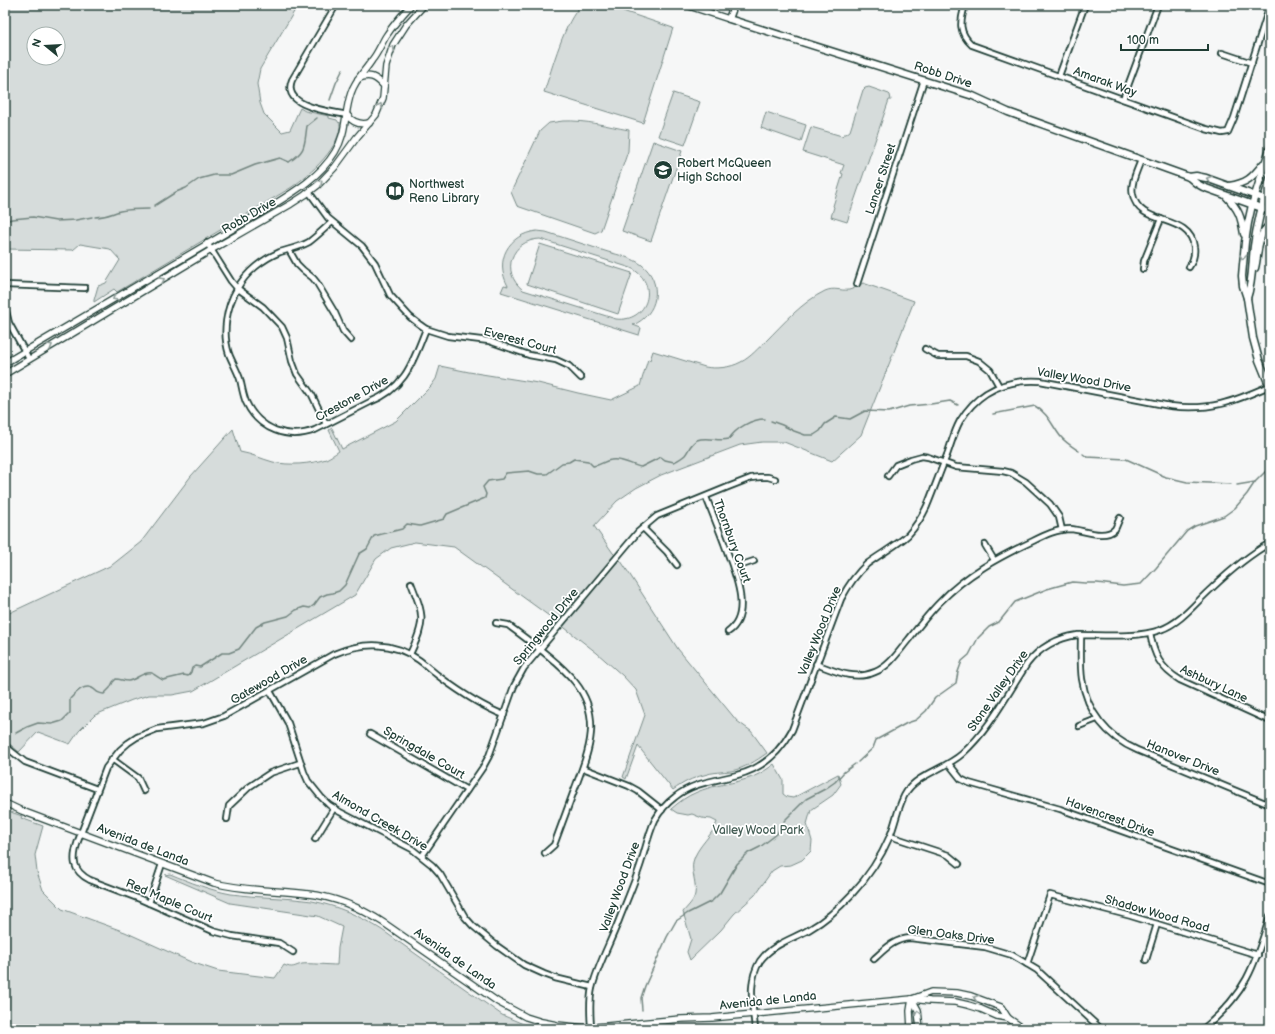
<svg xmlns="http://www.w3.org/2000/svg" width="1275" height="1034" font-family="'Balsamiq Sans',sans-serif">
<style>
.green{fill:#d6dcdb;stroke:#7a8c88;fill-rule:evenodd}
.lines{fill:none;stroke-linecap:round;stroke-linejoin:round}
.stream{stroke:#72857f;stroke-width:1.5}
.minor-casing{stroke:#1f3d34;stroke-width:8}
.tertiary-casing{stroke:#1f3d34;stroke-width:8}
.secondary-casing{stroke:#1f3d34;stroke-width:9}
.minor{stroke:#fff;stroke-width:4.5}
.tertiary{stroke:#fff;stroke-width:5.5}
.secondary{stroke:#fff;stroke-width:6}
.oneway{stroke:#8f9e9a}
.labels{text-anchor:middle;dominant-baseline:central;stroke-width:3.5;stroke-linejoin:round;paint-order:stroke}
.street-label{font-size:12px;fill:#1f3d34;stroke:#fff}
.poi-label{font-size:12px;fill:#1f3d34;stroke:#fff;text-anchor:start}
.park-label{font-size:12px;fill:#445d55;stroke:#fff}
</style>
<rect width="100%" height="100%" fill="#f6f7f7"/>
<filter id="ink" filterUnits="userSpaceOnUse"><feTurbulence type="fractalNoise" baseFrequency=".025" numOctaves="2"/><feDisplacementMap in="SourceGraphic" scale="8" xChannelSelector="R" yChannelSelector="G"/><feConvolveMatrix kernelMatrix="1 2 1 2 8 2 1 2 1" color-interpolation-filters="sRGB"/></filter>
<g filter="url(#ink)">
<g class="green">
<path d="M5,5H298L260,69L257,84L260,103L264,114L282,132L290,130L300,108L305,111L329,116V118L337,120L339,123L340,122C342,147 310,174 292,187L117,292L114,289L94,302V300L98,286L106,283L120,260L110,249L80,244L73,250L5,249ZM34,34H58V58H34Z"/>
<path d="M582,5H605L673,28L643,123L544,92C552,69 565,19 582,5Z"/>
<polygon points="869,87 889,94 890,95 891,100 889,100 847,222 831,217 834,207 833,206 843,174 841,173 844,165 803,152 811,127 842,136 844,134 846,134 850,131 863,90 865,88"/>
<polygon points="673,93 700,102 685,145 658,136"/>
<polygon points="766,112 806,125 801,142 761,128"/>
<path d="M563,121C586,120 607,126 629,130L628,151L601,230L595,233L517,206L511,192L540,131L549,123Z"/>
<polygon points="653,141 682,151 651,241 622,231"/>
<path d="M537,231L546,232C567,239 587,245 608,252C619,255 633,258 642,265C652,273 657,285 655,298C653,310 645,320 633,325L641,328L639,335L501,292L504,285L508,286C494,261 508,234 537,231ZM540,239L631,268C660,283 648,323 616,319L523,290C500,272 511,240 540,239Z"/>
<polygon points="540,244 632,273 618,314 527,284"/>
<path d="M863,283L914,301L861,435L832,461L784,442H762L740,445L661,475L636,488L617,501L594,526L613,553L621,561L678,649L737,721L751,731L767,753C756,761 745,768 731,771C722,772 713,772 704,775C692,778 683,783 673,790L638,746L626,779L623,777L645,715L636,690L623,676L597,653L556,621L454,547L415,542L391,548L376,559L355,595L193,691L172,695H149L132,700L95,715L79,731L70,744L38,732L19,752L5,740V709L6,705L5,704V615L112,565L141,542L191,476L233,429L240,452C252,454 262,459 273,462C289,466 311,464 326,459C330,457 335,454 339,451L329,430L332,428L342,449L396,421L431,386L436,379L440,366L469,372L538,383L578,393L611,400L640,386L648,359L650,360L653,351L705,367C716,369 730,368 741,362C751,357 758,348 766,341C784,323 802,302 825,291C834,287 840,291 849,290C854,289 859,285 863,283Z"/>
<path d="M774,764L783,780V794L787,797L793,798L838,774L841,784L833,795L811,810L807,824L812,841L811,851L802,860L791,865L780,866L772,871L755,895L734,914L721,930L690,960L687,952L691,939L683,912C687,907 694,901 695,894C697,884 691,872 693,862C696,847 714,834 717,822L711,819L702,818L692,814L688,815L677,813L671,809C679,802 687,796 697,792C726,780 747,786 774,764Z"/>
<path d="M5,810L22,816L21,818L43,826L35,855L37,872L43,890L62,909L125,932L191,962L218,971L275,978L284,965C293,969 294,966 302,964C308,963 329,965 337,965L338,948L342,927L318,916L230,903L165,875L170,874C190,882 209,890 231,894C258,898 286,897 312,901C338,906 360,916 382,930L502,1015L535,1029H5Z"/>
</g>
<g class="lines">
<g class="stream">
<polyline points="330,100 336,83 343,69"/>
<path d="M154,206L176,192L186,188L199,179L214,175H231L255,165L280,158L289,162C307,150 304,145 307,126L317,118"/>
<path d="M95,217C107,217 110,214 120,211C130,209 140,209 149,209"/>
<polyline points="5,221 12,219 33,217 56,221 76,220 92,217"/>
<path d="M993,414L1035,406C1049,414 1052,426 1061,437C1066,443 1073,447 1079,451"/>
<polyline points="771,421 782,425 794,431 805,435 814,435 820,431 825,424 836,417 850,419 865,411 889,412 909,406 931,404 950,401 958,405"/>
<polyline points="1083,454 1087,457 1126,459 1166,477 1187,482 1231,484"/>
<polyline points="1237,485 1255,482 1270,467"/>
<path d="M16,733L27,727L38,723L52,724L62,721L70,713V699C76,693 83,684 92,688C98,691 95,693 104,694L110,688L113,682L116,679C120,679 124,681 128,681C136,680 143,671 152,673C155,675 159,678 163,680L184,675L188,676L191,672L192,668L195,666L200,667L222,653H229L239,649L256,627L265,622L288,616L296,610L304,607L310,608L314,605L320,597L327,594L333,593L339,591L345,585L359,554L367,549L374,536L402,529L407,524L420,526L444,519L447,514L485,498L486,494L483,487L488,481L502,479L506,473L529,471L538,474H547L562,463L569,462L574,459L588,461L593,466C602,465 603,461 611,460C622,458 631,465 641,467L661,457L665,460L674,462C678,460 682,458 685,455C689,450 690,444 697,440C707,436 718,442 729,439C736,428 752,419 765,419"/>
<polyline points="858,762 873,748 876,740 907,723 916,720 926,711 935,698 956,683 958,672 962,661 969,655 978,638 989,627 999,622 1015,602 1047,589 1072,582 1085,583 1097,583 1123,586 1141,584 1156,568 1187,531 1195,526 1224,516 1235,508 1247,494 1255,482"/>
<polyline points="784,821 806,799 825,789 835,782 844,772 855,764"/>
<polyline points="642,1010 641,998 645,986 667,937 676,921 688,913 712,901 720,893 737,864 748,853 760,847 777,834 782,824"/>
</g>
<defs>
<g id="minor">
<path d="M336,5L292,80C281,107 329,111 347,115"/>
<path d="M965,5C960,22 958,32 972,45L1206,129L1222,133L1228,132L1234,118L1270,5"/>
<polyline points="1222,53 1252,63"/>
<polyline points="1059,76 1085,5"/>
<polyline points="1123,99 1158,5"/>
<path d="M1141,160C1137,171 1130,184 1133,195C1139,227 1190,213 1194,247C1195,254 1193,261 1189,267"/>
<polyline points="309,192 328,218 362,246 375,263 390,295 410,317 419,324 426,329 448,336 489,341 529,355 556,360 569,366 581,378"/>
<path d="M332,222C324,229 317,236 309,242C300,247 290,249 280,252C263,259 246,272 237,289C226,308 222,333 229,354C232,362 237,370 240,379C242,387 243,395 246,402C259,430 288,440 315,430L370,402C406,388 413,361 426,329"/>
<polyline points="207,243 231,281 237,288 263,307 282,327 287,338 292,361 297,374 312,395 326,424"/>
<polyline points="289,250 297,264 303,270 313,278 317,283 335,313 343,331 351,340"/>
<polyline points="1143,269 1144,261 1161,219"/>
<polyline points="857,284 924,80"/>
<polyline points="5,285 85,288"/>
<polyline points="5,307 9,323 29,359"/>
<polyline points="925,349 938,356 966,356 979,361 990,370 999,386"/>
<polyline points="888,476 896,465 911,459 922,456 928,457 956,467 1003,471 1011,473 1026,482 1050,504 1059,517 1062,530"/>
<path d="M706,497C712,512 718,527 724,543C732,566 755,614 728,632"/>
<polyline points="643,528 667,552 677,565"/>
<polyline points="985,545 994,560"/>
<polyline points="733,568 754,561"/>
<path d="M496,623L508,625C529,641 559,662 575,682C603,717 589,751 575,788C568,807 561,826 554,845L545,853"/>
<path d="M1150,633C1154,655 1160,668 1180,680L1270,721"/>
<path d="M1081,635C1081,650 1080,665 1082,679C1087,712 1107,737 1137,750L1270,805"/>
<path d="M410,654C426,621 424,616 411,583"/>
<path d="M816,664C835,671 854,681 875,672C890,666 899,651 909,639C919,626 929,613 940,602C967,574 999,557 1033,541C1045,535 1057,529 1071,529C1083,530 1105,540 1115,529C1117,526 1118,521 1120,518"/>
<polyline points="270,691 288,723 304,772 308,781 321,797 329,805 340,812 412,849 432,865 440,874 465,917 473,926 497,946 524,965 544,974 555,978 592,987"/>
<polyline points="1079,726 1097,719"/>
<polyline points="370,734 467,790"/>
<polyline points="5,746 25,762 97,789"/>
<polyline points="112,759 138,778 144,791"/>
<polyline points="949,764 961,779 969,783 1060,809 1270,884"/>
<polyline points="583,768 629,786 638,791 662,810"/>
<polyline points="227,819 229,806 249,787 270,773 300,763"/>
<polyline points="890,836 948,855 959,864"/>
<polyline points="315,839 334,808"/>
<polyline points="422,856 483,767 489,756 514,686 524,668 638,532 657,516 728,487 751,478 760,477 768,477 775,479"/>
<polyline points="149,903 162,864"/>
<path d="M293,952L279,943L232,936L213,931L140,899L90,880C72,871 72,859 78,841L106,768L120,750L128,743L137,737L157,729L204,723L224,716L334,654C362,642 393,641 419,660C426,665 433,672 440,677C460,692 481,706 504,715"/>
<path d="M874,959C885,949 894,939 910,938L985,947L1012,955L1037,970L1101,1029"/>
<polyline points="1146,960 1157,924"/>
<polyline points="1027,964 1050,895 1131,916 1258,955"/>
<path d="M591,1027C590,1014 589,1001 592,988C597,967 611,941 619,920C626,902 634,884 640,866C645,851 648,835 655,820C660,811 667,803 675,797C693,782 716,781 737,775C762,769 780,752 792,730L841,599C848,586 856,574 867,564C880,554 896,546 908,535C916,526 922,517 927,506C934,489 940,472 947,455C951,444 954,432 960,421C978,391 1006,379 1040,381L1170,406C1210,411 1233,402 1269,386"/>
<path d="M755,1029C753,1006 747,982 760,961C772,944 793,939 810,929C826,920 840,907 852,894C868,877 881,857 890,836C896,822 898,804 907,791C919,774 945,769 962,754C989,730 1007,695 1027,664C1040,647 1056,638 1078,635C1102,635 1138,638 1160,630C1182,622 1195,603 1212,588C1230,571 1249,555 1270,543"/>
<path d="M1203,1029C1245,995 1255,966 1270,916"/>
</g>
<g id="tertiary">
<polyline points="686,5 729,19"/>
<path d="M358,79C369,73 376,77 384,86"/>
<path d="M347,115C353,123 360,125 369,123"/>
<path d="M5,363L260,213C287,196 318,180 335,152C347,133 344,113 351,93C355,80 365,71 372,60C378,53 381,44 386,36C393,25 402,15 411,5"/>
<polyline points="5,374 211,250 291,204 305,195 318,185 335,167 357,137 376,115 383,98 386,66 393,45 406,25 424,5"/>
<path d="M5,803L22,811L214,883C245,891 276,890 308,894C336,897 361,908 384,923L498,1002L526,1017L542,1022L557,1025L586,1028L681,1019L712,1018L912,999L931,992L957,993L971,996L1001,1007L1008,1018"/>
<polyline points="912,999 930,1001 955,1002 968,1005 981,1009 997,1016 1008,1018 1024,1029"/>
<polyline points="912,999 918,1010 920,1029"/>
<polyline points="911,1029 910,1011 912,999"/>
</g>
<g id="secondary">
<polyline points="734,5 729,19 973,96 1008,112 1189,177 1196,183 1203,187 1270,211"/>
<polyline points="1270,148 1252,205 1248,223 1245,242 1242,276 1243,286 1247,298 1253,338 1259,360 1270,387"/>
<polyline points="1189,177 1196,176 1206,178 1270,201"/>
<path d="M1229,186C1247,183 1252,178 1263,164"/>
<path d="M1226,196C1239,210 1241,216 1244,234"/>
<path d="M1255,268C1259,253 1256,235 1270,225"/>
<path d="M1247,298C1253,281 1252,263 1254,246C1257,223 1263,201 1270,179"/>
</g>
</defs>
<use href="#minor" class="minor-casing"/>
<use href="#tertiary" class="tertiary-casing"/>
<use href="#secondary" class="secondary-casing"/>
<use href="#minor" class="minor"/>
<use href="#tertiary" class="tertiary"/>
<use href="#secondary" class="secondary"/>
</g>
<defs><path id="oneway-chevron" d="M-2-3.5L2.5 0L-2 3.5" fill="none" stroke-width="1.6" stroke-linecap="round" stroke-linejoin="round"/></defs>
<g class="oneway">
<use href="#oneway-chevron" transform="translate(392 48) rotate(-65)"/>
<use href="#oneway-chevron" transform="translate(380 106) rotate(-69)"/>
<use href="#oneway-chevron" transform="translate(1209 179) rotate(-162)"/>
<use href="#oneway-chevron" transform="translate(320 182) rotate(-44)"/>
<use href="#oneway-chevron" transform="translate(1243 257) rotate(95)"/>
<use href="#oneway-chevron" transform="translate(162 280) rotate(-31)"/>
<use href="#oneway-chevron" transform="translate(115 298) rotate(150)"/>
<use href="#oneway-chevron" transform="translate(50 346) rotate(-31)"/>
<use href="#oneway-chevron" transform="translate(976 998) rotate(-162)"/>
<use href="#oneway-chevron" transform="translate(918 1013) rotate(-100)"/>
</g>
</g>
<defs>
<symbol id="school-disc" viewBox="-11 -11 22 22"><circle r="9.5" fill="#1f3d34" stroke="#fff"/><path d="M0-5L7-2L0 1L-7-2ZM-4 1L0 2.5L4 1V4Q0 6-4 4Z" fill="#fff"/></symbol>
<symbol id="library-disc" viewBox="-11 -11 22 22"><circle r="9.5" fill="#1f3d34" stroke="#fff"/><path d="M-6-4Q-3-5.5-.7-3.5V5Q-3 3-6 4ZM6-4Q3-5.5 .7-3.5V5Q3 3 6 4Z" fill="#fff"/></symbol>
</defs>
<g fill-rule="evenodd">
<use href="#school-disc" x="652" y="159" width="22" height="22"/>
<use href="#library-disc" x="384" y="180" width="22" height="22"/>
</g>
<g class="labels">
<g class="street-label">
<text transform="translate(943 75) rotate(18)">Robb Drive</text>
<text transform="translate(1105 82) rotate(20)">Amarak Way</text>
<text transform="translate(881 179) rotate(-72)">Lancer Street</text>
<text transform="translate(249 216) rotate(-30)">Robb Drive</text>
<text transform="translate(520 341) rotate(15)">Everest Court</text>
<text transform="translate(1084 380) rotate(10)">Valley Wood Drive</text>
<text transform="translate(352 399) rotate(-29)">Crestone Drive</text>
<text transform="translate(732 541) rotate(70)">Thornbury Court</text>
<text transform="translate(546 627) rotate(-51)">Springwood Drive</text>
<text transform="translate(820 631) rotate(-68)">Valley Wood Drive</text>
<text transform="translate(269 680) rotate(-30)">Gatewood Drive</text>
<text transform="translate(1214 684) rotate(25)">Ashbury Lane</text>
<text transform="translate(998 691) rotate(-55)">Stone Valley Drive</text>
<text transform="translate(424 753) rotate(30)">Springdale Court</text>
<text transform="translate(1183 758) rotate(22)">Hanover Drive</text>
<text transform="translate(1110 817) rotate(20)">Havencrest Drive</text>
<text transform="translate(380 821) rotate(30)">Almond Creek Drive</text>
<text transform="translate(143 845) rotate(21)">Avenida de Landa</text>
<text transform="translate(620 887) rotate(-70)">Valley Wood Drive</text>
<text transform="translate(169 901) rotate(23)">Red Maple Court</text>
<text transform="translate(1157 914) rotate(16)">Shadow Wood Road</text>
<text transform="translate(951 935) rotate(7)">Glen Oaks Drive</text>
<text transform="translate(455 959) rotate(35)">Avenida de Landa</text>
<text transform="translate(768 1001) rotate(-6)">Avenida de Landa</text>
</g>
<g class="poi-label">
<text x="677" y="163">Robert McQueen<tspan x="677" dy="14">High School</tspan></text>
<text x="409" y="184">Northwest<tspan x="409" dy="14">Reno Library</tspan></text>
</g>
<g class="park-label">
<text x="758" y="830">Valley Wood Park</text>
</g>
</g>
<rect width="1275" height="1034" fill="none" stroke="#fff" stroke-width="20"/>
<rect x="10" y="10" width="1255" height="1014" fill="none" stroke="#1f3d34" stroke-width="1.5" filter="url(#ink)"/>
<g transform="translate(46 46) rotate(288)"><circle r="19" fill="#ffffff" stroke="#a5b1ae"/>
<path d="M0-3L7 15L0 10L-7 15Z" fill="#1f3d34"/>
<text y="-6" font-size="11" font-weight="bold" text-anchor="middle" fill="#1f3d34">N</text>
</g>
<path d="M1121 44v6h87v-6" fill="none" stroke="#1f3d34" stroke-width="2"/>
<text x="1127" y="44" font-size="12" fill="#1f3d34" stroke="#ffffff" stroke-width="3" paint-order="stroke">100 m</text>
</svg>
